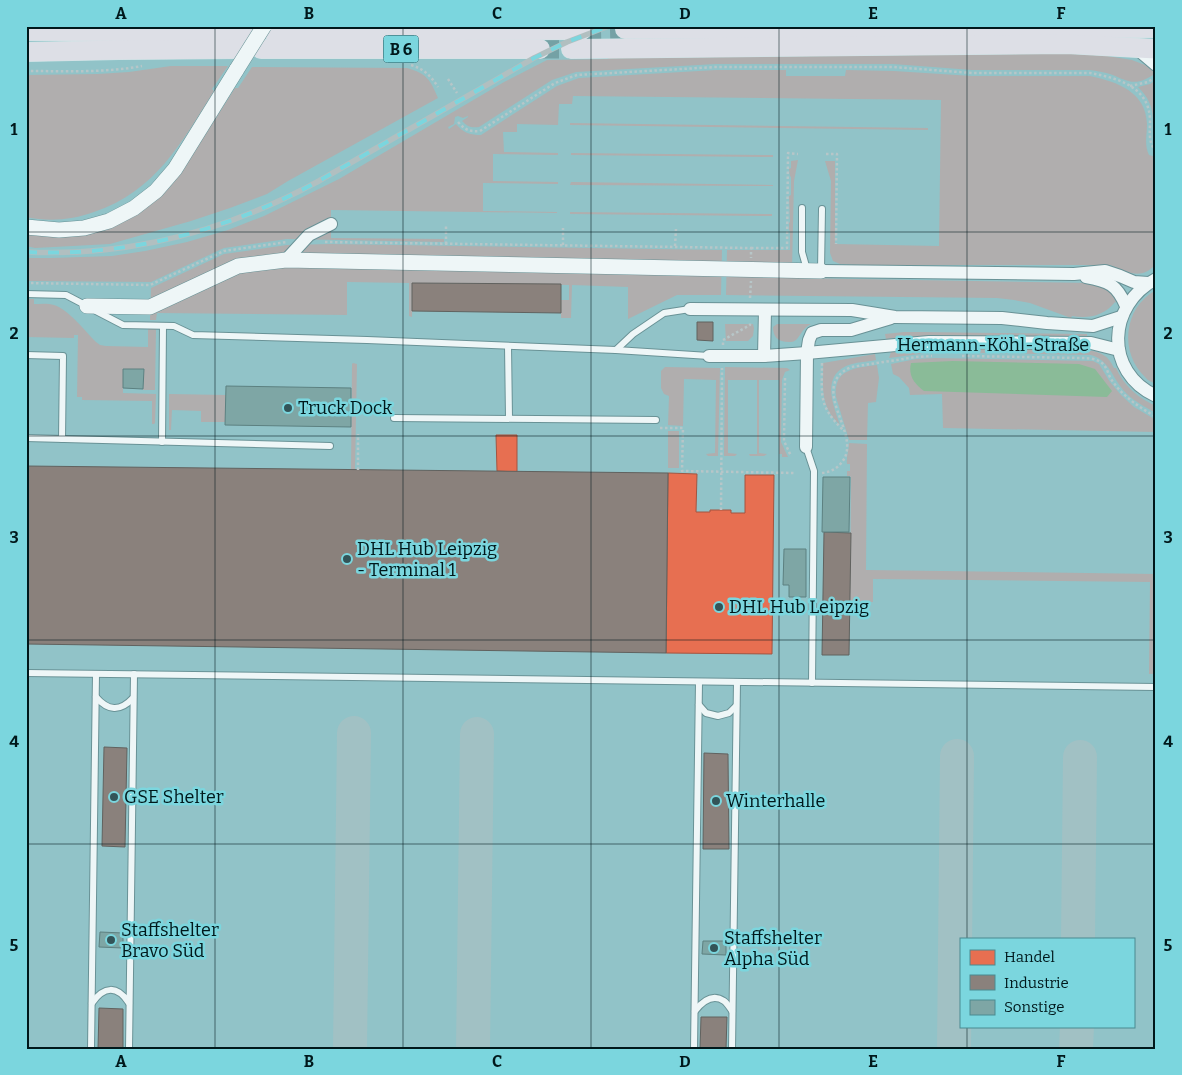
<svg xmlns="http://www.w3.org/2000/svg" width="1182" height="1075" font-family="Bitter,serif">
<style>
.green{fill:#b0aeae}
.water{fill:#8abb98}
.shops{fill:#e76f51;stroke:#a25541}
.industry{fill:#8a817c;stroke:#61625f}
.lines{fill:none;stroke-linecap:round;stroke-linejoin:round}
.taxiway{stroke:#a1c1c4;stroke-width:34}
.building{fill:#7ea6a5;stroke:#5c8080}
.primary-tunnel{stroke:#74a1a5;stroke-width:19;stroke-dasharray:19 9;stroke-linecap:butt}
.service-casing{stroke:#699296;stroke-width:8}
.minor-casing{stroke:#699296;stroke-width:14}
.tertiary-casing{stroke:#699296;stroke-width:16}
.primary-casing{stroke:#cee4e6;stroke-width:20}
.path{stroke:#b7c6c8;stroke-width:2.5;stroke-dasharray:2.5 2.5;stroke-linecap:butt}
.service{stroke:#eef6f7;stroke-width:6}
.minor{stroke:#eef6f7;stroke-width:12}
.tertiary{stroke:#eef6f7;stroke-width:15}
.primary{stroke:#dddfe6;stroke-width:19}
.rail-casing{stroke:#b1bfc0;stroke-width:5.5}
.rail{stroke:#7bd6de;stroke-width:4;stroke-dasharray:11;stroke-linecap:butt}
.tertiary-bridge-casing{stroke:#699296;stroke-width:16;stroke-linecap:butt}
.tertiary-bridge{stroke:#eef6f7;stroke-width:15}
.grid{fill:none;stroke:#00181b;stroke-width:1;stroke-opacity:0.55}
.poi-dot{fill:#335458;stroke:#7bd6de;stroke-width:2}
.labels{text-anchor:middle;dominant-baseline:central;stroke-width:5;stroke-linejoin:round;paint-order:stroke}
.shield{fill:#7bd6de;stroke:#255156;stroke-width:1}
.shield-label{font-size:16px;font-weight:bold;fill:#00181b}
.street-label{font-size:18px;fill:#00181b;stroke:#7bd6de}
.poi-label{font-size:18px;fill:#00181b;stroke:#7bd6de;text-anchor:start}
.neatline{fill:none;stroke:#00181b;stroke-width:2}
.grid-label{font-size:16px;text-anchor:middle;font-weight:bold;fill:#00181b}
</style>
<rect width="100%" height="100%" fill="#91c3c8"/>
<g class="green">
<path d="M1089,53L1132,60L1145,65L1156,73C1136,87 1130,82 1110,74C1104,72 1097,71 1090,70H972L893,64H716L576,72L552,80L479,127C471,128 468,127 462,121L468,117V116L463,118L458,116L455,117L454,124L448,127L449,129L456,124C463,133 471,135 481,135L557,86L579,78L716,70H786V76H845L846,70L894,71L972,76H1090C1118,82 1146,92 1147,124C1147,136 1144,144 1149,155L1156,157V264C1141,281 1128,272 1110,265H853L840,264L833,261L830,253L831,181L825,161H835V244L939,246L941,100L573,96L572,104H559L558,125L517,124V132H503L504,152L558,153V155L493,154V181L558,182V184L483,183V211L557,212V213L331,210V238L444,239V242L287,239L224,248L151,282L26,281V258H52L112,256L145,251L187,242L228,230L264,216L339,179L504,82L547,60L608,59L610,55Z"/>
<path d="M171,66H228L212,89L214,91C181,143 156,191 94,212C72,220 49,222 26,217V75L98,74L129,72Z"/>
<path d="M252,67L407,68C427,74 430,79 438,98L288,181L267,194L230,208L191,221L110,244L35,248L26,246V234L148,206L170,187L191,157L235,88H238Z"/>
<path d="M1156,80V144C1153,137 1153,130 1153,123C1153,107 1149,98 1138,87L1150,84Z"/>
<polygon points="570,123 928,128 928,130 570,125"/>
<polygon points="571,153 773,155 773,157 571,155"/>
<path d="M798,160L794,181L792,270L798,278L1091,283L1103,284L1115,298L1116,303L1115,302C1104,316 1088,319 1072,316L1071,318L1030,303L1014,300L997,298L726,295L727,250H790V231L789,230V223L790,222L789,196L791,195V177L790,176L789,169L791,168V161Z"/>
<polygon points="571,182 773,185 773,186 570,185"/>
<polygon points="570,212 772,214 772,216 570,214"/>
<polygon points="330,244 722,250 721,295 677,295 628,319 628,287 572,285 571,318 561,318 561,300 569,300 569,285 413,283 412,317 409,316 409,283 347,282 347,315 157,313 156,320 150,320 151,288 224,254 287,245"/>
<path d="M1156,290V384C1153,382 1148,381 1146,378C1119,353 1123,308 1156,290Z"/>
<path d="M26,299H34V304C40,304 48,303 54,305C69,310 85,331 96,342L100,345L106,346L148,347V329H156L155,390H143L144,369H123V393L156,394L155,423L154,424H152V401L82,400V397H77L78,335H74V338L26,337Z"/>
<polygon points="725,324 753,324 754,328 753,336 748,341 726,341"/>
<path d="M777,324H811C803,328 802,333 797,339C794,342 792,342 789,342C778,342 773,337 773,327Z"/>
<polygon points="904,332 920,332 1087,334 1087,338 921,336 886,339 885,334"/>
<path d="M935,347L1086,349V350C1101,352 1108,355 1114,368H1116C1124,386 1138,398 1156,406V413C1145,407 1134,401 1126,393C1112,379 1111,361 1091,355L935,352L889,358L891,352L916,348Z"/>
<path d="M875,354L876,360C867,362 855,362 846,366C821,378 834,406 840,425C820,407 823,388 823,363Z"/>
<polygon points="935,358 1093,361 1099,364 1110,382 1121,395 1134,407 1156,420 1156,432 943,428 942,394 910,395 909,388 899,377 893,374 891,364 916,359"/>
<polygon points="353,363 357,364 355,469 351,470 352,364"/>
<path d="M877,365L879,378L876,402L868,403L867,440H849L836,397C833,369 855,368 877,365Z"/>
<polygon points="665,367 720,368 718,456 708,456 706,454 715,453 716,380 684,379 683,426 668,425 669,396 664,394 661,388 661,371"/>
<polygon points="725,367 787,368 790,370 785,372 782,380 781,442 788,457 782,457 782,454 779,454 779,380 759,380 759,453 767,454 764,456 750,456 749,454 757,454 757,380 728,380 728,453 737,454 735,456 724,456"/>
<polygon points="169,394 226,395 225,422 201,422 201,411 172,410 171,430 169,430"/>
<rect x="668" y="431" width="11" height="37"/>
<path d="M849,443L867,444L866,570L1156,574V674H1149L1150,582L873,579V602H850L851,478L850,476H847V471H850V464H847C846,457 849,450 849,443Z"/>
</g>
<path class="water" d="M953,361L1079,364L1095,369L1112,391L1107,397L924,391C914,384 908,375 911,363Z"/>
<g class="shops">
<polygon points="496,435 517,435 517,472 497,471"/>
<polygon points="668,473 697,474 696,512 710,512 710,510 731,510 731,513 745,513 745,475 774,475 772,654 666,653"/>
</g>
<g class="industry">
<polygon points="412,283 561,284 561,313 412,311"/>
<polygon points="697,322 713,322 713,341 697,340"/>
<polygon points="26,466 668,473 666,653 26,644"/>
<polygon points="824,532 851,533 849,655 822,655"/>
<polygon points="104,747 127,748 125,847 102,846"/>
<polygon points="704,753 728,754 729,849 703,849"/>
<polygon points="99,1008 123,1009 123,1049 98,1049"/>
<polygon points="701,1017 727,1017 726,1049 700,1049"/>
</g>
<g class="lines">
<g class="taxiway">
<polyline points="1078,939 1080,757"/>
<polyline points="350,1049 354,733"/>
<polyline points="473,1049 477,734"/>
<polyline points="954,1049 957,756"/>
<polyline points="1076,1049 1077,1026"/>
</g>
</g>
<g class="building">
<polygon points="123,369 144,369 143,389 123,388"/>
<polygon points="226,386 351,388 351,427 225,425"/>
<polygon points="823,477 850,477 849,532 822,532"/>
<polygon points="784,549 806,549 806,597 789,597 789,585 783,585"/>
<polygon points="100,932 123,933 123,948 99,947"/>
<polygon points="703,941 726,941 726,955 702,954"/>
</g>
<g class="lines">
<g class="primary-tunnel">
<polyline points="582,30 625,29"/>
<polyline points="540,49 571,49"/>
</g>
<defs>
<g id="service">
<polyline points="802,208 802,252 806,266 810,268"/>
<polyline points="821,270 822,209"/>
<polyline points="26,294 66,295 87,306"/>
<polyline points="96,311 123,325 174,326 193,335 367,340 616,350 633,334 664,313 690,309"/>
<polyline points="508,346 509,418"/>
<polyline points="616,350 709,356"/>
<polyline points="26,355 63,356 62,439"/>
<polyline points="394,418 656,420"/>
<polyline points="26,438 330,446"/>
<polyline points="162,442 163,326"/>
<polyline points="806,447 814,471 812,683"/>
<polyline points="26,673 1156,687"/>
<path d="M96,697C108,711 120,712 133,698"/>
<polyline points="699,705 706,713 718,716 729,713 736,706"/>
<path d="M92,1003C104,986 117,985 129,1003"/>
<path d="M695,1011C702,1002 712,993 724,1001C727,1003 730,1008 732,1011"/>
<polyline points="91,1049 96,674"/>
<polyline points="129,1049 134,674"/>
<polyline points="694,1049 699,682"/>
<polyline points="732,1049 737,682"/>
</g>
<g id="minor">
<polyline points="1136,48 1156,65"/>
<polyline points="286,260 309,235 331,224"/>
<polyline points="821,271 1074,274 1105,271 1120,276 1134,282 1148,283"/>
<path d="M1086,277C1109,281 1117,285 1126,306"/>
<path d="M1156,279C1107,305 1104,372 1156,396"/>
<polyline points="690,309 852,310 895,317 1002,318 1047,323 1093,326 1121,317"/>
<polyline points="709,356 764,356 807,353 929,342 1091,343 1119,350"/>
<polyline points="764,356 765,310"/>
<polyline points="806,447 807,353 809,340 812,333 821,330 851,330 891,318"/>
</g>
<g id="tertiary">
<polyline points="26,227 59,230 84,228 109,221 134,208 156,191 175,169 237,69"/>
<polyline points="87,306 150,307 238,266 286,260 821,271"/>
</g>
<g id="primary">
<polyline points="625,29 1156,28"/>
<polyline points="26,31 250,32"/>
<polyline points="272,31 582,30"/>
<polyline points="261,49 540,49"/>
<polyline points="571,49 1067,44 1156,49"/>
<polyline points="26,52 119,50 239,49"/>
</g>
</defs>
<use href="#service" class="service-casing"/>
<use href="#minor" class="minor-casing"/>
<use href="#tertiary" class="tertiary-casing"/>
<use href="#primary" class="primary-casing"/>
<g class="path">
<path d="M411,65C424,69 431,76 438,87"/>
<path d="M26,71C64,71 105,73 142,66"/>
<polyline points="448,79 457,93"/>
<polyline points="1130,86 1148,82 1156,77"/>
<path d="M458,122C465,130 470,132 480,131L555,83L577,75L716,67H893L972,73H1090C1118,78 1150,87 1150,121C1150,132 1148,143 1156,151"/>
<polyline points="826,154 837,154 836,244"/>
<polyline points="325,242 751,248 751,258"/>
<polyline points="446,244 446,226"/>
<polyline points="563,245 563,228"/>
<polyline points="675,246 676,229"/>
<polyline points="751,248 787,248 788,153 798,154"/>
<polyline points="26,283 150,285 224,251 287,242"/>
<polyline points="750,298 751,281"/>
<polyline points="723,345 723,340 750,325 750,321"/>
<path d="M962,356L1083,358C1089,358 1097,359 1102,363C1107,367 1108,374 1111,379C1122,396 1139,407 1156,417"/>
<path d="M822,363C822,396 818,405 843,430"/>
<polyline points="785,378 784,441 791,456"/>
<polyline points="660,428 683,428 682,471 795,473"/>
<polyline points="358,470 358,434"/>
<path d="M822,473C830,472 837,469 842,462C864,434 806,388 851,367L916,357L932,356"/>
<polyline points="721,510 722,368"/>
</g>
<use href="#service" class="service"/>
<use href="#minor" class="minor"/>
<use href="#tertiary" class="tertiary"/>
<use href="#primary" class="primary"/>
<defs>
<path id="rail" d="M26,252C129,257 228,230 317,182L534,58L567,42L609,26"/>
</defs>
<use href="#rail" class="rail-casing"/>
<use href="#rail" class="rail"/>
<defs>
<polyline id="tertiary-bridge" points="237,69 264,26"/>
</defs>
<use href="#tertiary-bridge" class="tertiary-bridge-casing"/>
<use href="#tertiary-bridge" class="tertiary-bridge"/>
</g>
<path class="grid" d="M215,26V1049M403,26V1049M591,26V1049M779,26V1049M967,26V939M26,232H1156M26,436H1156M26,640H1156M26,844H1156M967,1026V1049"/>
<g class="poi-dot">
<circle cx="288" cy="408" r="5"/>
<circle cx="347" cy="559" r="5"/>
<circle cx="719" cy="607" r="5"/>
<circle cx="114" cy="797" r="5"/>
<circle cx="716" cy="801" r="5"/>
<circle cx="111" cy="940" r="5"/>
<circle cx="714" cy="948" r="5"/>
</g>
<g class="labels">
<rect class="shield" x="383.5" y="35.5" width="35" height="27" rx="4"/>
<g class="shield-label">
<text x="401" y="49">B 6</text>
</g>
<g class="street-label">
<text x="993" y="345">Hermann-Köhl-Straße</text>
</g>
<g class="poi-label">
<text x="298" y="408">Truck Dock</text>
<text x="357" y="549">DHL Hub Leipzig<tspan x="357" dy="21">- Terminal 1</tspan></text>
<text x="729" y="607">DHL Hub Leipzig</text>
<text x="124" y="797">GSE Shelter</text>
<text x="726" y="801">Winterhalle</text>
<text x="121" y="930">Staffshelter<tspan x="121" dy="21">Bravo Süd</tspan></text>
<text x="724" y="938">Staffshelter<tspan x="724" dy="21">Alpha Süd</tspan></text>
</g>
</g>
<rect width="1182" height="1075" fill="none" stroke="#7bd6de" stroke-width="55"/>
<rect x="960" y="938" width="175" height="90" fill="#7bd6de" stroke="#4a8a90"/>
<rect x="970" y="950" width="25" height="15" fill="#e76f51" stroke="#4a8a90"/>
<text x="1004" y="962" font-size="15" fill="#00181b">Handel</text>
<rect x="970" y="975" width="25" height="15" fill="#8a817c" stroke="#4a8a90"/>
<text x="1004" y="988" font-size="15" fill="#00181b">Industrie</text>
<rect x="970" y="1000" width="25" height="15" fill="#7ea6a5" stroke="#4a8a90"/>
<text x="1004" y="1012" font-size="15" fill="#00181b">Sonstige</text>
<rect x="28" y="28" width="1126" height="1020" class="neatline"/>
<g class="grid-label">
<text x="121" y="19">A</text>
<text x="309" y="19">B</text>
<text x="497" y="19">C</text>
<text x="685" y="19">D</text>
<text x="873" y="19">E</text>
<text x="1061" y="19">F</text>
<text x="14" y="135">1</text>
<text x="1168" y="135">1</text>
<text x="14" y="339">2</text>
<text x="1168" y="339">2</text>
<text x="14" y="543">3</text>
<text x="1168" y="543">3</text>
<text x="14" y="747">4</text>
<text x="1168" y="747">4</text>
<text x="14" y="951">5</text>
<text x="1168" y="951">5</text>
<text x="121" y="1067">A</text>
<text x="309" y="1067">B</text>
<text x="497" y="1067">C</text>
<text x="685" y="1067">D</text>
<text x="873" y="1067">E</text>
<text x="1061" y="1067">F</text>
</g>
</svg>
